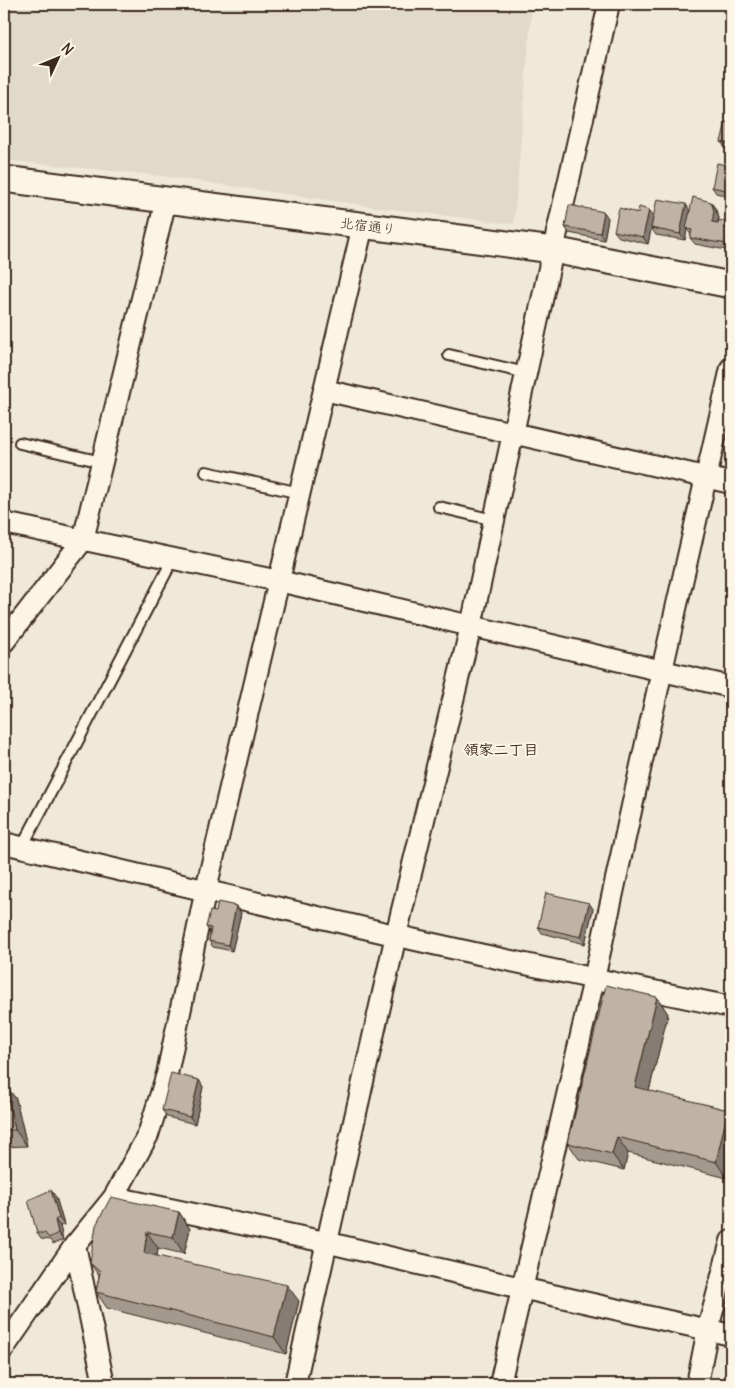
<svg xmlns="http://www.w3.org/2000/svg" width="735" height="1388" font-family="Delius,'Klee One',sans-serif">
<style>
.built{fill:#e1d9c9}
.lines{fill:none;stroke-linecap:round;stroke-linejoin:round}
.service-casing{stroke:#3b2a1e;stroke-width:14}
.minor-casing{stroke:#3b2a1e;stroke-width:24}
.tertiary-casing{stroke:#3b2a1e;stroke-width:29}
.service{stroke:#fcf5e5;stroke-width:10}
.minor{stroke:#fcf5e5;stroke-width:20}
.tertiary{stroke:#fcf5e5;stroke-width:25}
.wall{fill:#a39a8d;stroke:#3b2a1e}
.shaded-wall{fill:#857d73;stroke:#3b2a1e}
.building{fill:#beb3a4;stroke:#3b2a1e}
.labels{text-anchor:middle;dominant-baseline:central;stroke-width:4;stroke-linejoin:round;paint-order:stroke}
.street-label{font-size:14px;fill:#3b2a1e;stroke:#fcf5e5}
.neighbourhood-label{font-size:15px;font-weight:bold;fill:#3b2a1e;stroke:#fcf5e5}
</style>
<rect width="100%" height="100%" fill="#f0e9d9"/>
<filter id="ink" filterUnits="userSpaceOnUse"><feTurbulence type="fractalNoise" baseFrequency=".02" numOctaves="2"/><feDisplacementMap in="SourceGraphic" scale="10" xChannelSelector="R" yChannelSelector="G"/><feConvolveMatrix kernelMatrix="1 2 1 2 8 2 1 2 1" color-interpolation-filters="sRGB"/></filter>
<g filter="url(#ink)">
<polygon class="built" points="4,4 532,4 514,224 382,208 162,176 4,160"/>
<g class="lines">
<defs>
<g id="service">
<polyline points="449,355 526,373"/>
<polyline points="20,443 102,462"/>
<polyline points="206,472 300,493"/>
<polyline points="439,507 494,520"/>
<polyline points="22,847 173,559"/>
</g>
<g id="minor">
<polyline points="324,390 731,483"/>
<polyline points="4,523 279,581 731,687"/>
<polyline points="4,642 83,540 166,200"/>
<path d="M4,843C134,873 264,904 394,935C506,961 619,984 731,1007"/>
<polyline points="114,1197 325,1242 521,1288 731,1335"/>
<polyline points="75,1245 104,1384"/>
<polyline points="4,1348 75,1245 114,1197 148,1135 167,1074 206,889 363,225"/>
<polyline points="295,1384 396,935 471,626 553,250 609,4"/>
<polyline points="500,1384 594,979 662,670 731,368"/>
<polyline points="697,1384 708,1329 731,1241"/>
</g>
<polyline id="tertiary" points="4,179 553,250 731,285"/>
</defs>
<use href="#service" class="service-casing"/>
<use href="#minor" class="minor-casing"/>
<use href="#tertiary" class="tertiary-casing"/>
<use href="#service" class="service"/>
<use href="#minor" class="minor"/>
<use href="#tertiary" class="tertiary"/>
</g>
<g class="wall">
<polygon points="731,123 731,150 726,149 721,142"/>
<polygon points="731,166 731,197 716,193 712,187"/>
<polygon points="715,208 719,218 717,223 731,229 731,251 695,244 690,238 691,235 687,229 685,240 656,235 651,228 648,244 619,237 614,231 638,213 649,210 654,216 690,210"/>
<polygon points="608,218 604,240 569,233 565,227"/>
<polygon points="589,903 593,909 585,944 542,933 538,927"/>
<polygon points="236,906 241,913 232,951 213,947 209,941 210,932 206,927 216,912"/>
<polygon points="657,997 668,1014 649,1091 728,1110 731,1114 731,1161 727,1178 628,1153 624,1170 579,1159 568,1143"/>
<polygon points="199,1080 203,1087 195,1124 167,1117 162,1110"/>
<polygon points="4,1083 16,1099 27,1146 4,1147"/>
<polygon points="56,1197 64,1225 60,1226 63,1240 53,1244 50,1240 41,1239 37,1233"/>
<polygon points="179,1212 190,1229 184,1254 158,1248 157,1256 299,1301 286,1354 107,1308 96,1292 99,1276 90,1263"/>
</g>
<g class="shaded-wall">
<polygon points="711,202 715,208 719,218 716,228 712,222"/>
<polygon points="686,204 690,211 685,240 680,234"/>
<polygon points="649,210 654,216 648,244 643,237"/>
<polygon points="604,212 608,218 604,240 600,233"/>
<polygon points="726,222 730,228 724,227"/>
<polygon points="731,229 731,249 728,244"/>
<polygon points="589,903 593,909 585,944 581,937"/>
<polygon points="236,906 241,913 232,951 228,945"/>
<polygon points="657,997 668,1014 646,1103 635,1087"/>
<polygon points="199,1080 203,1087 195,1124 190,1117"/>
<polygon points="4,1083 16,1099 27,1146 15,1130"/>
<polygon points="728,1110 731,1114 731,1161 727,1178 716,1162"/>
<polygon points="617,1137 628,1153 624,1170 612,1154"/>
<polygon points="51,1190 56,1197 64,1225 59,1218"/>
<polygon points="179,1212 190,1229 184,1254 173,1237"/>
<polygon points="55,1220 60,1226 63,1240 58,1233"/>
<polygon points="147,1232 158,1248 155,1269 144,1253"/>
<polygon points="287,1285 299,1301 286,1354 274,1337"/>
</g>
<g class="building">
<polygon points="726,122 731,123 731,144 721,142"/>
<polygon points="717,163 731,166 731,191 712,187"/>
<polygon points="693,197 711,202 714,211 712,222 718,223 719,220 726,222 724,227 731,229 728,244 690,238 692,230 686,228"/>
<polygon points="657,199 686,204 680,234 651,228"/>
<polygon points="569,205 604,212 600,233 565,227"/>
<polygon points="639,207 649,210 643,237 614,231 619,208 638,213"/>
<polygon points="546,893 589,903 581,937 538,927"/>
<polygon points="218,902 236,906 228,945 209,941 211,928 206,927 210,911 216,912"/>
<polygon points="606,985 657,997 635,1087 728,1110 716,1162 617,1137 612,1154 568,1143"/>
<polygon points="171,1073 199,1080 190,1117 162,1110"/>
<polygon points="4,1083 15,1130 4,1130"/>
<polygon points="51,1190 59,1218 55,1220 58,1233 49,1238 45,1233 37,1233 28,1200"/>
<polygon points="111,1197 179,1212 173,1237 147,1232 144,1253 287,1285 274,1337 96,1292 100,1272 90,1263 96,1225"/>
</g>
</g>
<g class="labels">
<g class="street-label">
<text transform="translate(368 226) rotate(7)">北宿通り</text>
</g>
<g class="neighbourhood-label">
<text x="501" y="749">領家二丁目</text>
</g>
</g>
<rect width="735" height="1388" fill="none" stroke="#fcf5e5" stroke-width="20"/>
<rect x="10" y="10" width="715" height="1368" fill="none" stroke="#3b2a1e" stroke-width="2" filter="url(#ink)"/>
<g transform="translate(58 58) rotate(46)" stroke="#fcf5e5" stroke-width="4" paint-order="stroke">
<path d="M0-4L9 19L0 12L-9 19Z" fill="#3b2a1e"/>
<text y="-8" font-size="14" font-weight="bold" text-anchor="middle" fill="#3b2a1e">N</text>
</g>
</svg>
